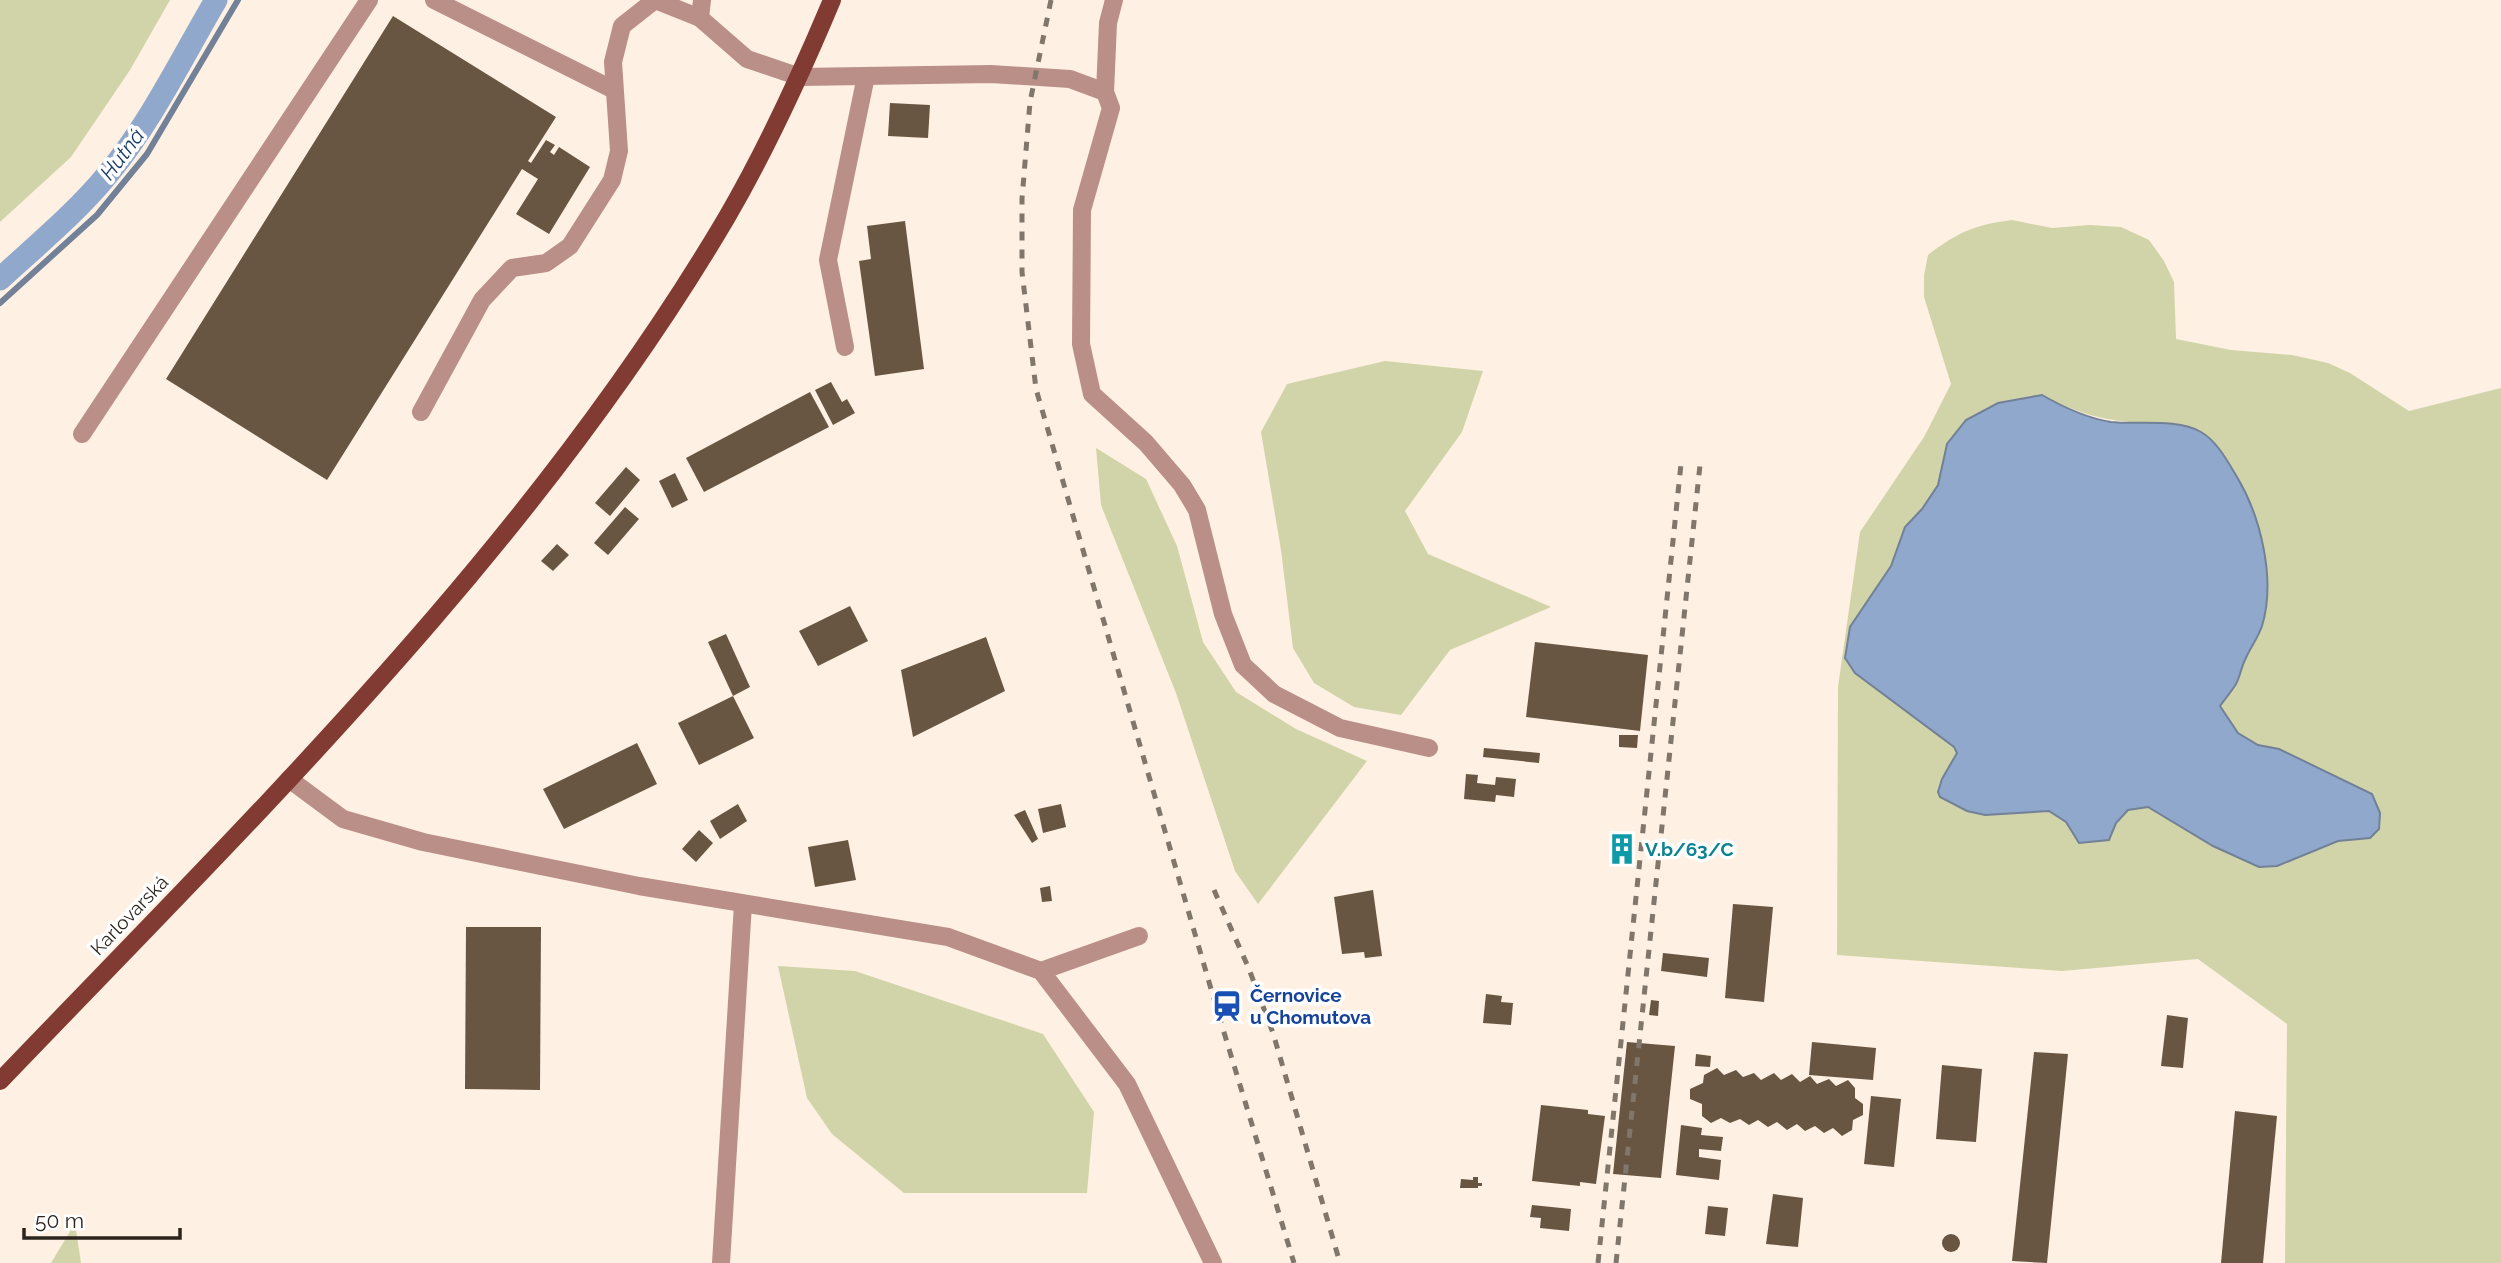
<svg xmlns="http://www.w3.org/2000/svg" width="2501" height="1263" font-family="Raleway,sans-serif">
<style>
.green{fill:#d1d4a8;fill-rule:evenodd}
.water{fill:#8fa8cb;stroke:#728197;stroke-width:2}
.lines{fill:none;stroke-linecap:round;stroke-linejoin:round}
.stream{stroke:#728197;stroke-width:6}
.canal{stroke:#8fa8cb;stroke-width:23}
.building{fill:#695642}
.minor{stroke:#ba8f88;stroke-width:18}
.major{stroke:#823b32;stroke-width:18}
.rail{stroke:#80766b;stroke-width:5;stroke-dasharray:9 9;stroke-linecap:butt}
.labels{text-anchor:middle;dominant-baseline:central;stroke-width:7;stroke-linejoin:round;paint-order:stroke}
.culture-label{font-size:19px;font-weight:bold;fill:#0d838f;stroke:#fff;text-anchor:start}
.street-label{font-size:19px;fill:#2d251d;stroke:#fff}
.transit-label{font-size:19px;font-weight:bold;fill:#164399;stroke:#fff;text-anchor:start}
.water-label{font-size:21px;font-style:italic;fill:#193b68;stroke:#fff}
</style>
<rect width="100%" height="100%" fill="#fef0e2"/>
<g class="green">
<polygon points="0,0 170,0 130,70 71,157 0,222"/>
<path d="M2012,220L2052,228L2090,225L2121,227L2149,240L2164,261L2174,282L2176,339L2231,350L2292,355L2328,363L2350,373L2409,411L2501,388V1263H2285L2287,1024L2198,959L2062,971L1837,955L1838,687L1860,532L1924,437L1951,384L1924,297V275L1928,255C1958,232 1974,225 2012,220ZM2042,395C2081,416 2118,425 2163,422L2261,628C2247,655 2238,681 2220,706L2238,733L2258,745L2279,749L2372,794L2369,838L2338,841L2277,866L2259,867L2213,846L2148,807L2128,810L2116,823L2066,821L2049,811H1967L1940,797L1942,779L1957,753L1954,747L1855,673L1850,627L1891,566L1905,527L1922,509L1938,485L1947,444L1966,420L1998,403Z"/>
<polygon points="1385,361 1483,371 1462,432 1405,511 1428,554 1551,607 1450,650 1401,715 1354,707 1314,683 1293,648 1281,550 1261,432 1287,384"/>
<polygon points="1096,448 1146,479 1177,546 1203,642 1236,692 1296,729 1367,761 1258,904 1235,871 1176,693 1101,505"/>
<polygon points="778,966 855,971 1043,1034 1094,1112 1087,1193 904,1193 832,1134 807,1098"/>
<polygon points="75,1223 81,1263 51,1263"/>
</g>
<path class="water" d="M2042,395C2063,407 2086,418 2111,422C2137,425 2177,418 2201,432C2217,441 2228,462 2237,477C2261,517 2276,580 2262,626C2258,638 2250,648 2245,660C2241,668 2240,677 2236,684C2231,692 2225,699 2220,706L2238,733L2258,745L2279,749L2372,794L2380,813L2379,829L2370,838L2338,841L2277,866L2259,867L2213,846L2148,807L2128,810L2116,823L2109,840L2079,843L2066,822L2049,811L1985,815L1967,811L1940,797L1938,792L1942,779L1957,753L1954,747L1855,673L1845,658L1850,627L1891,566L1905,527L1922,509L1938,485L1947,444L1966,420L1998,403Z"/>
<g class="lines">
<polyline class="stream" points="0,303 97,215 147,154 238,0"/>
<path class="canal" d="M0,279C37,245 76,213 108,174C151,122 182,58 216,0"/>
</g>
<g class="building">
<polygon points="393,16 556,117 528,161 531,163 546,140 555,145 550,152 554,155 559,147 590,167 549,234 516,214 538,179 522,169 327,480 166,379"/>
<polygon points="890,103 930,105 928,138 888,136"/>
<polygon points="905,221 924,369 875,376 859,261 871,259 867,226"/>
<polygon points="831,382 842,402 847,399 855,413 833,425 815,390"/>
<polygon points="810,392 829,427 704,492 686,458"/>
<polygon points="626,467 640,480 610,516 595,503"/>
<polygon points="675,473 688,500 672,508 659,481"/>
<polygon points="625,507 639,519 608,555 594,543"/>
<polygon points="557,544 569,555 553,571 541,561"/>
<polygon points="850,606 868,641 818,666 799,631"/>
<polygon points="726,634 750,687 733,696 708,642"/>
<polygon points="986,637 1005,691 913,737 901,670"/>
<polygon points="1535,642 1648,655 1640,731 1526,717"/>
<polygon points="733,696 754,738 699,765 678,723"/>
<polygon points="1619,735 1638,735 1637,748 1619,747"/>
<polygon points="637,743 657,784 564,829 543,789"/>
<polygon points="1484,748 1540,753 1539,763 1483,757"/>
<polygon points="1466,774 1478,775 1477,783 1495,785 1496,777 1516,779 1514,797 1496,795 1495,802 1464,799"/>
<polygon points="738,804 747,821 720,839 710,821"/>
<polygon points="1061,804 1066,827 1043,833 1038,809"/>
<polygon points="1025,810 1038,839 1032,843 1014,815"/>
<polygon points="699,830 713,843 696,862 682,849"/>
<polygon points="848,840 856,880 815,887 808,847"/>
<polygon points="1621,840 1626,843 1628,854 1624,859 1620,860 1617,841"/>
<polygon points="1050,886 1052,901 1042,902 1040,888"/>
<polygon points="1373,890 1382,956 1365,958 1364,952 1342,954 1334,897"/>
<polygon points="1733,904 1773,907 1764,1002 1725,998"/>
<polygon points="466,927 541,927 540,1090 465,1089"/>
<polygon points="1663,953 1709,958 1707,977 1661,971"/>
<polygon points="1486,994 1502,996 1501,1002 1513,1003 1511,1025 1483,1023"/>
<polygon points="1651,1000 1659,1001 1658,1016 1649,1015"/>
<polygon points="2167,1015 2188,1018 2183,1068 2161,1066"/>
<polygon points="1627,1042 1675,1046 1661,1178 1613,1174"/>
<polygon points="1812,1042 1876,1048 1873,1080 1809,1075"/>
<polygon points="2034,1052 2068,1054 2047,1263 2012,1261"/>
<polygon points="1696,1054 1711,1056 1710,1067 1695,1066"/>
<polygon points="1942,1065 1982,1069 1976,1142 1936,1139"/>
<polygon points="1717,1068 1724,1075 1736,1070 1743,1077 1754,1073 1761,1080 1774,1073 1781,1080 1792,1074 1800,1082 1810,1076 1817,1084 1829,1079 1836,1086 1848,1080 1855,1088 1855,1098 1863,1104 1863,1115 1853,1120 1852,1130 1842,1136 1833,1128 1824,1133 1815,1126 1805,1131 1797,1124 1787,1130 1777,1122 1768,1127 1758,1120 1749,1125 1740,1119 1730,1123 1721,1118 1711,1123 1702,1116 1702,1104 1690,1099 1690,1089 1703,1083 1704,1075"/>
<polygon points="1871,1096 1901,1099 1894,1167 1864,1164"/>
<polygon points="1541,1105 1588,1110 1588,1114 1605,1116 1596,1184 1580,1182 1580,1186 1532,1181"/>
<polygon points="2235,1111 2277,1116 2263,1263 2221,1263"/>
<polygon points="1681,1125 1702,1128 1701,1135 1723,1137 1721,1151 1699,1149 1699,1157 1721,1160 1719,1180 1676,1175"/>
<polygon points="1473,1177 1478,1177 1478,1183 1482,1183 1482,1186 1478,1186 1478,1188 1460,1188 1461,1179 1473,1180"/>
<polygon points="1773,1194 1803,1198 1798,1247 1766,1244"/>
<polygon points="1532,1205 1571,1209 1569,1231 1540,1228 1541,1218 1530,1217"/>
<polygon points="1708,1206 1728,1208 1725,1236 1705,1234"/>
<circle cx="1951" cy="1243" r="9"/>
</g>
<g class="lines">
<g class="minor">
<polyline points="434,0 614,90"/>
<polyline points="702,0 700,18 747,59 800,77 991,74 1070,79 1105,92 1111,108 1082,210 1081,344 1092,394 1146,443 1182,485 1197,510 1223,614 1243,665 1274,694 1340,728 1429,748"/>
<polyline points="1105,92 1108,23 1114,0"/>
<polyline points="845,347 828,260 866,76"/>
<polyline points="421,412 482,300 512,268 546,263 570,246 612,180 619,151 613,62 622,26 655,0 700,18"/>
<polyline points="82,434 369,0"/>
<polyline points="289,779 343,819 423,842 639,886 948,937 1041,971 1127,1084 1213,1263"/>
<polyline points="1041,971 1139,936"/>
<polyline points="721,1263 743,904"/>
</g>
<path class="major" d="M0,1081C260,810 535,543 727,217C767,148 801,74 832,0"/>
<g class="rail">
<polyline points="1051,0 1030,102 1022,199 1022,272 1036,389 1216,1006 1294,1263"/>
<polyline points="1214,890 1249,969 1273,1033 1340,1263"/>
<polyline points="1598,1263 1681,464"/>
<polyline points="1616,1263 1700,465"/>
</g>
</g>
<defs>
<symbol id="building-bare" viewBox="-9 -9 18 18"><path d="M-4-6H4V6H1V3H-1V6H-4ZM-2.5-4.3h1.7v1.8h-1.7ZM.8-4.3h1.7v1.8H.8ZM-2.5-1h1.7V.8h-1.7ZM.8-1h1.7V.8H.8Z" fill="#0f9aa8" stroke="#fff" stroke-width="2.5" paint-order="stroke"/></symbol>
<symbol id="station-bare" viewBox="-9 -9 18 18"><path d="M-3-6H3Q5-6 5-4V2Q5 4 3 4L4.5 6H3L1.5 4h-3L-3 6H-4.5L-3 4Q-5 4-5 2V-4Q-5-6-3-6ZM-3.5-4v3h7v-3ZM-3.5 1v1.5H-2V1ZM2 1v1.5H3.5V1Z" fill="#1a4fb4" stroke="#fff" stroke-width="2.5" paint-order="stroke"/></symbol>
</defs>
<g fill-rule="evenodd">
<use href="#building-bare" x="1600" y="827" width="44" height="44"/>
<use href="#station-bare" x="1205" y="984" width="44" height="44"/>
</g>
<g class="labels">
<g class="culture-label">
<text x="1645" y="849">V.b/63/C</text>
</g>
<g class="street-label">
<text transform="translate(129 915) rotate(-46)">Karlovarská</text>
</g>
<g class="transit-label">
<text x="1250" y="995">Černovice<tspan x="1250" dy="22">u Chomutova</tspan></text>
</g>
<g class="water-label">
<text transform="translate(122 154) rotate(-53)">Hutná</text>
</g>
</g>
<path d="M24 1228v10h156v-10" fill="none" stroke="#2d251d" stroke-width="3.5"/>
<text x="35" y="1228" font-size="21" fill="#2d251d" stroke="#ffffff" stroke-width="5" paint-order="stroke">50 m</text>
</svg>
